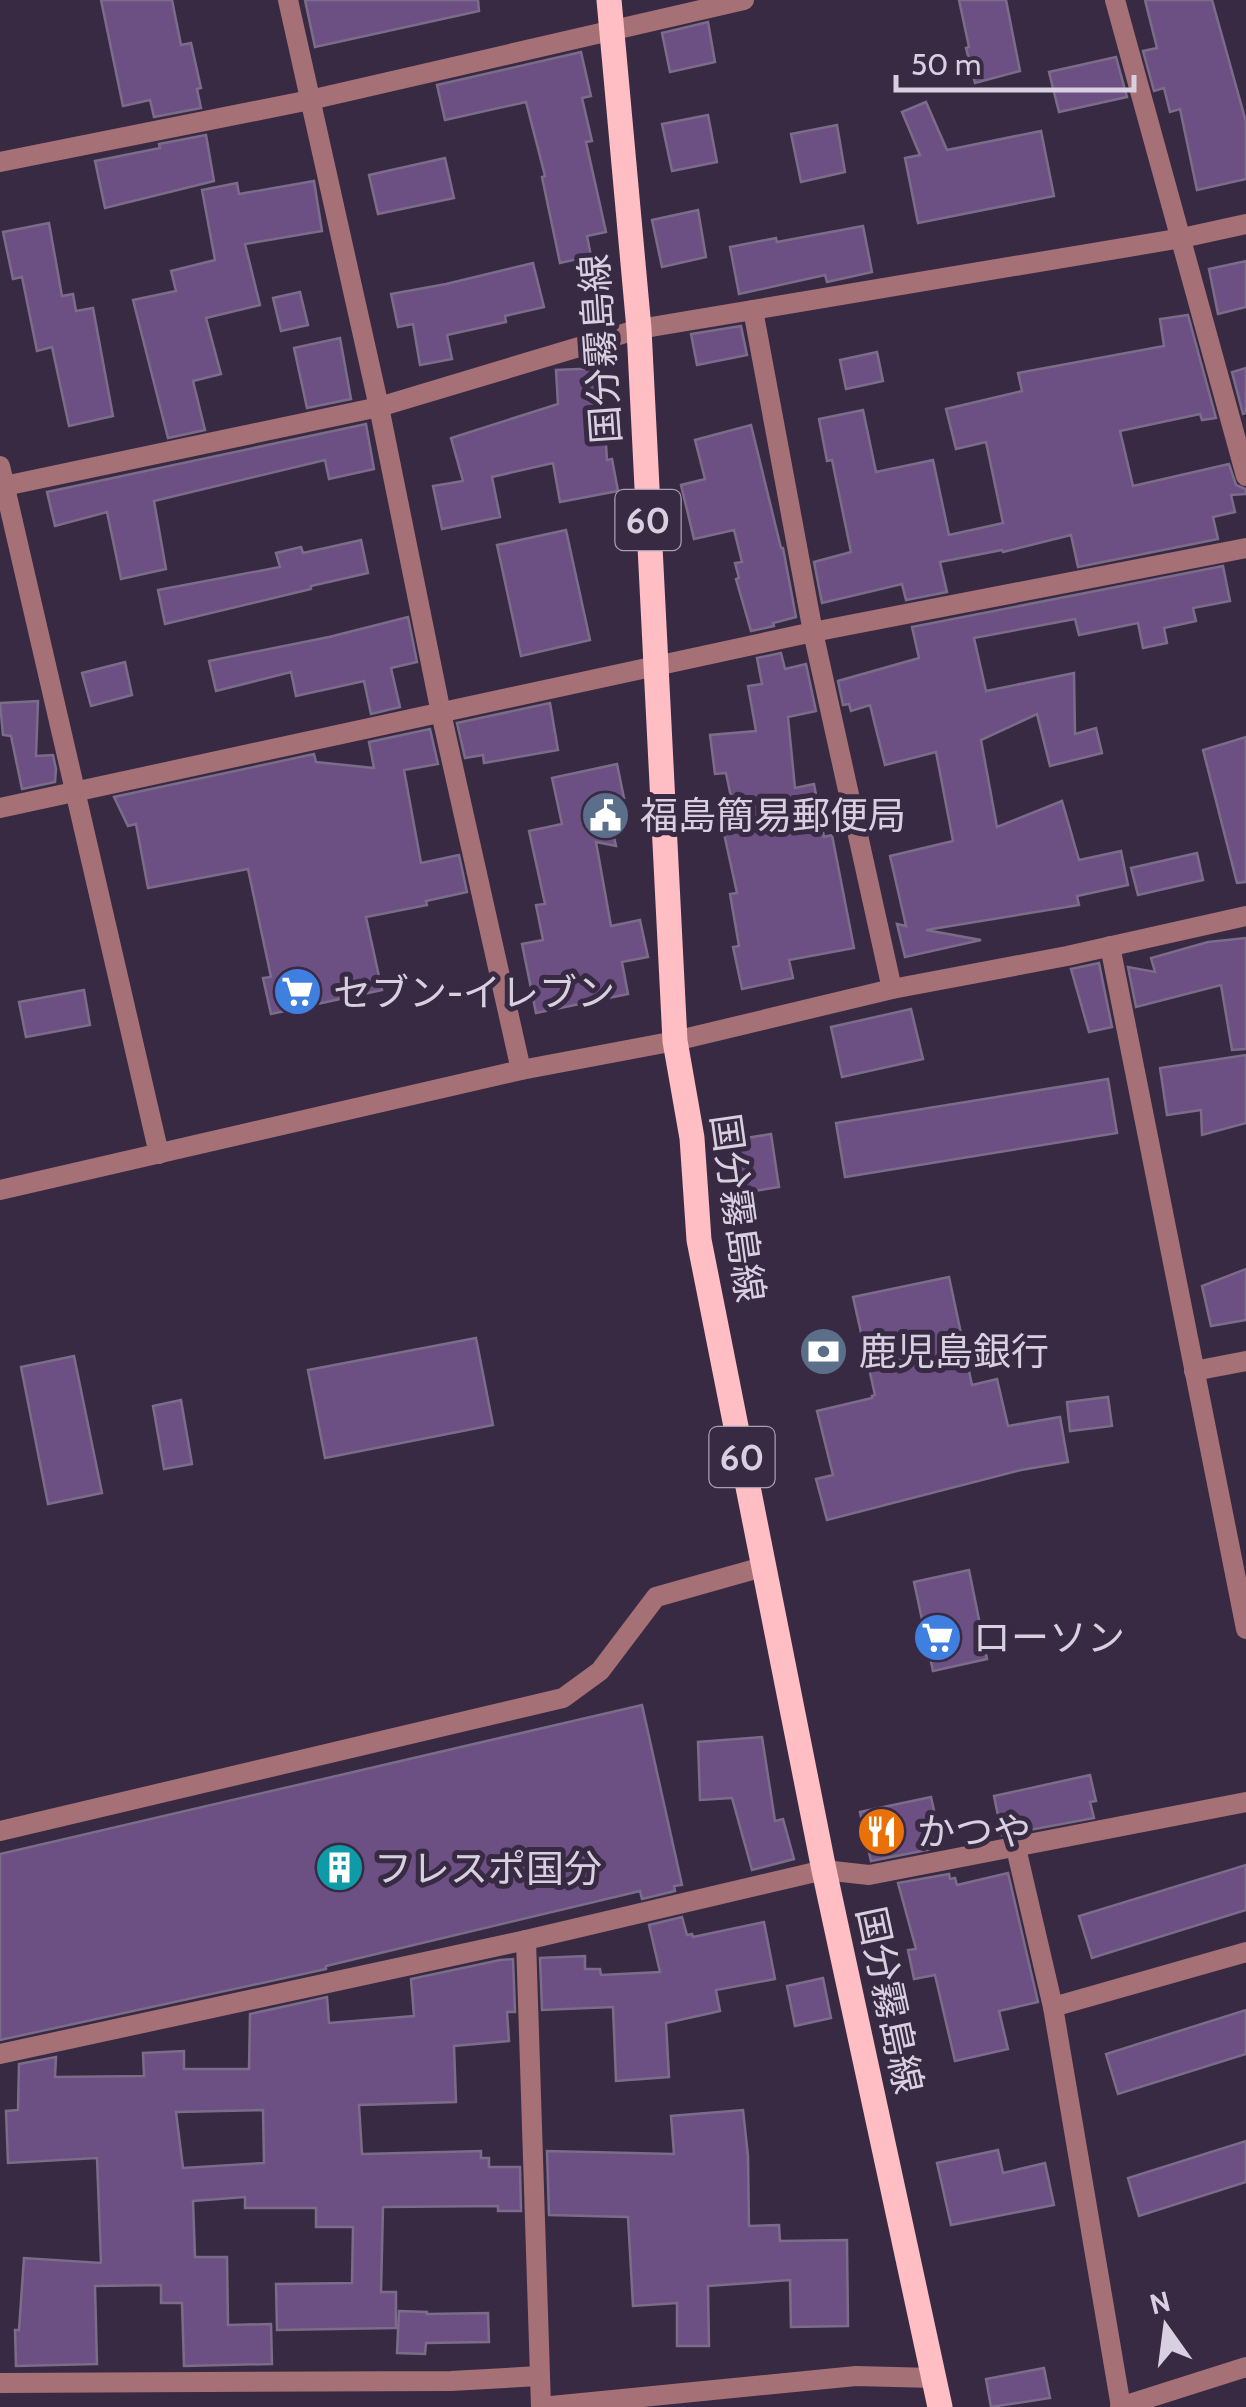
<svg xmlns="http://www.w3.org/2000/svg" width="1246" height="2407" font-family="Cabin,'Noto Sans JP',sans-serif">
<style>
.building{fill:#6c5083;stroke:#7b6c89;stroke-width:2.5;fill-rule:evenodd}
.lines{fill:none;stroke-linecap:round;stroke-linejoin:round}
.minor{stroke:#a57176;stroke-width:20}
.tertiary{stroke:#a57176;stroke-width:20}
.primary{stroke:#ffbec3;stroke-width:25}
.labels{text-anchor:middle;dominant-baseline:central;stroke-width:10;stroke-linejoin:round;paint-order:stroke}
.shield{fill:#382a43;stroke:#a89eb1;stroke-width:2.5}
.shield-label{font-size:35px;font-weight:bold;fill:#d8d0e0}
.street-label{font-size:38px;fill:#d8d0e0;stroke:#382a43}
.poi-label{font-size:38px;fill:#d8d0e0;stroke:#382a43;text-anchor:start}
</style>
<rect width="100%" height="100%" fill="#382a43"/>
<g class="building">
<polygon points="101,0 172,0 181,45 191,43 201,88 197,89 201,108 154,117 150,100 123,106"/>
<polygon points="305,0 478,0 479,11 315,47"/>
<polygon points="959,0 1006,0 1020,71 975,83 966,48 969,47"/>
<polygon points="1145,0 1212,0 1246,122 1246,179 1197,190 1180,109 1170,112 1164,88 1154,91 1143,51 1157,48"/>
<polygon points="708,22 715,62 670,72 662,33"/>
<polygon points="581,52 591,96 582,98 592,141 586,142 606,232 587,236 591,256 560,263 542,177 545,176 526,102 445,120 437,85"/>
<polygon points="1116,57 1127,97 1059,112 1049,72"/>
<polygon points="926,102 947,150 1041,131 1054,196 918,223 905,158 920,155 902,112"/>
<polygon points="708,115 717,162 672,171 662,124"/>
<polygon points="837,125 845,172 801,182 791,134"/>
<polygon points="206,135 214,181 105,208 95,161 160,148 159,144"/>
<polygon points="445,158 454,198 378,214 369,175"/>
<polygon points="314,181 322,231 245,244 260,305 206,318 221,374 193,381 205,430 168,438 133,300 176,291 171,271 215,260 202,190 237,183 239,194"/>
<polygon points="698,210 706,257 662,267 652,220"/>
<polygon points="49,223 62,296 73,294 76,311 93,308 113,416 69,426 52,347 37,351 22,277 13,279 3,232"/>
<polygon points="863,226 872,272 827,282 825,275 739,294 730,247 776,238 777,242"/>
<polygon points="1246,261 1246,307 1218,314 1209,269"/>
<polygon points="533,263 544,307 505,316 506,322 447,335 452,359 420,365 413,324 398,327 391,294 446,284"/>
<polygon points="300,292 308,325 281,331 273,298"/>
<polygon points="1188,315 1216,418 1202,420 1200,414 1120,431 1133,486 1229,464 1236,485 1246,489 1246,494 1231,495 1235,512 1213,517 1218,539 1078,567 1071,535 1003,552 1002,550 940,562 947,592 906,600 902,584 822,603 814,562 851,552 832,460 827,461 819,419 863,410 876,472 933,460 949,535 1003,523 986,442 956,449 946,409 1022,391 1018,373 1164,346 1160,319"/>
<polygon points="741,326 747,355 697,365 691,334"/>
<polygon points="340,338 351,399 307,408 294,348"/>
<polygon points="877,352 883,381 846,389 840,360"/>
<polygon points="601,368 607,460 612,459 618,491 560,502 553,463 492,477 500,517 442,529 433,486 463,481 451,438 558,404 556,370"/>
<polygon points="1246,368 1246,413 1243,414 1232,372"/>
<polygon points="366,424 374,469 329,479 325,460 154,501 166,569 121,579 107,512 55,526 47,492"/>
<polygon points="751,425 781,548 783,548 796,617 773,623 774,626 751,631 736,579 739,578 735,563 742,562 734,530 694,539 681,485 705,479 695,440"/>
<polygon points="566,530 590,640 521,656 497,545"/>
<polygon points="361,540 368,573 311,586 311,589 165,624 158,590 280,567 276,553 301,547 303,553"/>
<polygon points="1223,566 1230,601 1193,608 1196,621 1164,628 1167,643 1143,648 1138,623 1079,635 1075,619 974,638 986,691 1074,673 1075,734 1096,728 1102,753 1050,766 1037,714 981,740 997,827 1062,801 1079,860 1121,851 1128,885 1077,896 1079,905 926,930 981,940 905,957 897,924 906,926 890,856 953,841 936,752 885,765 870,705 851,711 849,704 843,705 838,681 919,658 912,627"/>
<polygon points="408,617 417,662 391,668 400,707 371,714 364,681 296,696 291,672 216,691 209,661 329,637"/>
<polygon points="781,653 785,669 806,664 816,711 788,717 795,788 814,784 824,837 832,835 854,948 789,960 793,978 742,989 733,947 739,946 730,894 737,893 723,829 737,826 726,773 715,774 710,735 756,731 748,686 762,684 757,658"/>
<polygon points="125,662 132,695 91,706 82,673"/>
<polygon points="38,701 36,756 53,755 56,769 55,782 22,789 11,736 3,735 0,703"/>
<polygon points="550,703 558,750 484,763 483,755 465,758 457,723"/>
<polygon points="430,729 438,764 404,770 421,863 459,855 467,892 426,901 427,905 366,917 382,990 271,1014 263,978 271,977 248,869 148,888 136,824 128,826 114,797 314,754 316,762 374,768 369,742"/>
<polygon points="1246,737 1246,882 1237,883 1203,750"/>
<polygon points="617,764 624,798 606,802 616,846 596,842 611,926 640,920 648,957 622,962 628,994 536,1013 522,944 543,940 536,905 545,904 529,831 562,824 552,778"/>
<polygon points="1197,853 1203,880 1138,895 1131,868"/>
<polygon points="1246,938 1246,1049 1232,1050 1221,985 1136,1007 1128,967 1155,972 1151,958 1208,942"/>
<polygon points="1099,963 1112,1027 1089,1032 1071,969"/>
<polygon points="84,990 90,1025 26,1037 19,1002"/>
<polygon points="911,1009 923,1059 842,1077 831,1027"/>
<polygon points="1246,1055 1246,1123 1202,1135 1201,1110 1167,1115 1160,1068"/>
<polygon points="1108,1079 1117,1133 845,1177 836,1123"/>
<polygon points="771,1134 779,1187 742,1193 734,1140"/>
<polygon points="1246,1269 1246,1320 1211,1326 1202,1286"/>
<polygon points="949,1277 972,1385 997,1379 1008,1426 1060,1417 1068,1462 1021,1470 827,1520 816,1479 833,1475 817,1411 872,1398 872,1396 875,1395 853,1297"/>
<polygon points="476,1338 493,1425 325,1458 308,1370"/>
<polygon points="74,1356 102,1493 48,1504 21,1367"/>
<polygon points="1108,1397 1112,1426 1070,1431 1067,1402"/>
<polygon points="181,1400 192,1464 164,1469 153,1406"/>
<polygon points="969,1570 987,1659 933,1671 914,1582"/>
<polygon points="642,1705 682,1885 674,1886 675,1891 642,1899 640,1891 326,1966 326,1969 0,2040 0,1854"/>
<polygon points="762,1737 775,1821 783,1819 794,1859 752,1870 732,1798 700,1800 698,1742"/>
<polygon points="1090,1775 1096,1801 1090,1802 1094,1818 1002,1835 994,1796"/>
<polygon points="931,1797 942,1847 871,1861 860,1812"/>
<polygon points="1246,1865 1246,1910 1092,1958 1079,1916"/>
<polygon points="1008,1873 1038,2002 999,2011 1008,2049 955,2061 935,1975 914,1979 908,1950 916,1949 898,1883 949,1874 950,1879 955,1878 957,1885"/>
<polygon points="682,1917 687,1935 692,1934 693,1937 764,1922 775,1979 716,1990 720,2011 666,2023 669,2077 616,2081 613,2007 542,2010 540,1958 585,1956 585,1969 600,1969 601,1975 660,1972 649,1925"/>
<path d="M513,1959L515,2012H507L509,2041L454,2046L456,2102L359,2105L362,2154L481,2151V2158H489V2167H520L521,2211H498V2206L383,2207L381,2292H396V2328L277,2330L276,2284L352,2283L353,2227H316V2208H245V2197L193,2201L195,2257H227L228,2325L271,2324L272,2364L184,2366L182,2303H161V2285L95,2286L97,2364L16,2366L15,2330H19L24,2258L101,2263L97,2158L8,2163L6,2111L18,2110L19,2064L56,2057L55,2077L144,2076L143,2053L184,2051V2069H249L250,2014L327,1997L329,2023L414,2016L411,1979L500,1960ZM263,2110L264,2163L183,2168L176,2112Z"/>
<polygon points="823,1978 831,2018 795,2026 787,1986"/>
<polygon points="1246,2010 1246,2054 1118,2094 1106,2054"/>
<polygon points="743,2110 748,2156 749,2226 779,2225 780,2241 847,2240 848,2326 791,2327 790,2280 708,2286 709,2346 677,2346 677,2303 633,2306 628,2217 549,2215 547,2151 674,2154 671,2116"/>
<polygon points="1246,2141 1246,2182 1139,2216 1128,2178"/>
<polygon points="998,2150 1003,2173 1045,2163 1054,2205 951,2225 937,2163"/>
<polygon points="399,2311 427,2312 427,2314 488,2313 489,2342 426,2343 425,2354 397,2353"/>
<polygon points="1044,2368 1050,2398 991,2407 986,2379"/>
</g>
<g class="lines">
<g class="minor">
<polyline points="288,0 379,407 441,713 521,1070"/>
<polyline points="1115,0 1246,476"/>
<polyline points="0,162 310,100 744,0"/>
<polyline points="753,310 813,632 892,989"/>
<polyline points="0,466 159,1154"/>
<polyline points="0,487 379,407 639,329 1182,238 1246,224"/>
<polyline points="0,808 813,632 1246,548"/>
<polyline points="1110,946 1246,1629"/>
<polyline points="1194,1371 1246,1361"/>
<polyline points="0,1831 563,1698 600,1671 656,1597 763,1567"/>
<polyline points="1016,1848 1053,2007 1121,2407"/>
<polyline points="526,1940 541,2407 856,2376 934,2378"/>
<polyline points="1053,2007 1246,1952"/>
<polyline points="0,2054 526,1940 824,1870 869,1875 1246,1802"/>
<polyline points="0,2383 451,2381 539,2376"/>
<polyline points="1120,2407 1246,2367"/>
</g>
<polyline class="tertiary" points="0,1190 521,1070 675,1041 892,989 1067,956 1246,916"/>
<polyline class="primary" points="609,0 639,329 675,1041 692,1138 699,1240 824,1870 940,2407"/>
</g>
<defs>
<symbol id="civic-disc" viewBox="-11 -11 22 22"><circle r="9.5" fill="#5c6f8a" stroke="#382a43"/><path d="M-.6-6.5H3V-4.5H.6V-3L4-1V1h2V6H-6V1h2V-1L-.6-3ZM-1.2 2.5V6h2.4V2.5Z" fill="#fff"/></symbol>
<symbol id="supermarket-disc" viewBox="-11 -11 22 22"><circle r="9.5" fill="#3f7fe0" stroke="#382a43"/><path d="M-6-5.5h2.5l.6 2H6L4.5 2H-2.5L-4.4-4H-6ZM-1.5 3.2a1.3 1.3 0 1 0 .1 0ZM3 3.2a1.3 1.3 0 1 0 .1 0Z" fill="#fff"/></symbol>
<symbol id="bank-disc" viewBox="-11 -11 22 22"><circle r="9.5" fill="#5c6f8a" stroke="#382a43"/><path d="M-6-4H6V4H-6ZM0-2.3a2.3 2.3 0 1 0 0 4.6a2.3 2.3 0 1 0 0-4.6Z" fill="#fff"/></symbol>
<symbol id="restaurant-disc" viewBox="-11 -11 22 22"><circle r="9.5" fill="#e8710a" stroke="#382a43"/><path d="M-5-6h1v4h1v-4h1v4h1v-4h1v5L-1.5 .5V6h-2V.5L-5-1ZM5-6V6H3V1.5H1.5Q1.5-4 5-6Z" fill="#fff"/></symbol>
<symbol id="building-disc" viewBox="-11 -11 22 22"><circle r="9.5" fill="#0f9aa8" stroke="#382a43"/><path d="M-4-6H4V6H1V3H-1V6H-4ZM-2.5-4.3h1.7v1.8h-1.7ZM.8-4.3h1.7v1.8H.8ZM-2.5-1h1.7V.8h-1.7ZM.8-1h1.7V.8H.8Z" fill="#fff"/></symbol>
</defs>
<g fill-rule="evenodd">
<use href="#civic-disc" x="578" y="788" width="55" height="55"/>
<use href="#supermarket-disc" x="270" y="964" width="55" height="55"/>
<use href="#bank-disc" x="796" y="1324" width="55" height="55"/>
<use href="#supermarket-disc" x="910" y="1610" width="55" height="55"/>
<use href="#restaurant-disc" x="854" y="1804" width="55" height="55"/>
<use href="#building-disc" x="312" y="1840" width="55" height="55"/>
</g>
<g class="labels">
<g class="shield">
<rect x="615.5" y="490" width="65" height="60" rx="8"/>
<rect x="709.5" y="1427" width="65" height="60" rx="8"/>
</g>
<g class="shield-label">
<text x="648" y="520">60</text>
<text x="742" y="1457">60</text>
</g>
<g class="street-label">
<text transform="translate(600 349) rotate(-94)">国分霧島線</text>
<text transform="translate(738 1208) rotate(82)">国分霧島線</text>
<text transform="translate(890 2000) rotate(78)">国分霧島線</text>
</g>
<g class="poi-label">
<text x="640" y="815">福島簡易郵便局</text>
<text x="333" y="992">セブン-イレブン</text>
<text x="859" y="1351">鹿児島銀行</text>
<text x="973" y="1637">ローソン</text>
<text x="917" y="1831">かつや</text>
<text x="374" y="1868">フレスポ国分</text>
</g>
</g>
<g transform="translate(1166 2327) rotate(346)" stroke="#382a43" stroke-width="8" paint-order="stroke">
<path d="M0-8L18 38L0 25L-18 38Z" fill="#d8d0e0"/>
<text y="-15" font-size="28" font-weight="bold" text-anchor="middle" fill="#d8d0e0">N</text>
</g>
<path d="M896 75v15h238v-15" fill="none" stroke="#d8d0e0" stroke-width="5"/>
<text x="911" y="75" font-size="30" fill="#d8d0e0" stroke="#382a43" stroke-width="8" paint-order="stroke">50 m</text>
</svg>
